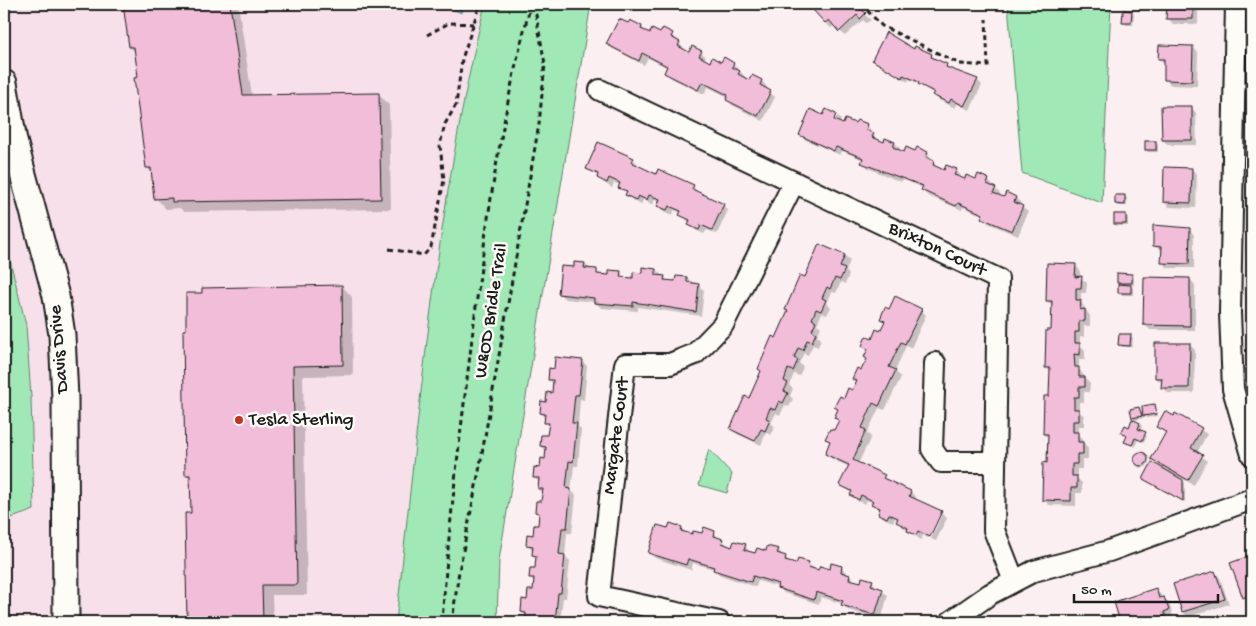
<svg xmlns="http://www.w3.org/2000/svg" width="1256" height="626" font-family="'Gochi Hand',sans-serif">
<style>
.built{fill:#f8e0ea}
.green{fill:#a0e9b7;stroke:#5e826a}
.water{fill:#8dc7ed;stroke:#608399}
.shadow{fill:#0003}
.building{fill:#f2bdd9;stroke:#1c1c1c}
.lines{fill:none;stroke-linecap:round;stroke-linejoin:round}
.minor-casing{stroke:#1c1c1c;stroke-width:24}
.major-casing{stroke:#1c1c1c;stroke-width:29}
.path{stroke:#1c1c1c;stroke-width:3;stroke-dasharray:5 4;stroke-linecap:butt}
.minor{stroke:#fdfcf7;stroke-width:20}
.major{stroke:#fdfcf7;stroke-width:25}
.poi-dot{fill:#c8321e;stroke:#fdfcf7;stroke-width:2}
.labels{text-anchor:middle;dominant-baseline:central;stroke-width:5;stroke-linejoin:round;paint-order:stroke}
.street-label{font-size:19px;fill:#1c1c1c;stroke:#fdfcf7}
.poi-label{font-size:19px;fill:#1c1c1c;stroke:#fdfcf7;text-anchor:start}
</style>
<rect width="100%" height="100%" fill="#fbeff1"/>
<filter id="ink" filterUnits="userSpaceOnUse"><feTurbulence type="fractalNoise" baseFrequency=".02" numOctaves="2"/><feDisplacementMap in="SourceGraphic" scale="10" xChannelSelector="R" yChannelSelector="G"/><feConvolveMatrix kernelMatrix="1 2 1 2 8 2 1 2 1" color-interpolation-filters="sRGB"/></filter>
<g filter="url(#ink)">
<g class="built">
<polygon points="7,4 485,4 472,56 440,239 396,622 75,622 76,390 13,104 6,42"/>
<polygon points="4,83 45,255 66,622 4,622 4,514 9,518 34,510 31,397 26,325 4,236"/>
</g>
<g class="green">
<path d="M485,4H591L499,560L497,622H396C419,415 436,206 485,4Z"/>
<polygon points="1008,4 1111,4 1102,203 1022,173"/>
<polygon points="4,236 26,325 31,397 34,510 9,519 4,514"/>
<polygon points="709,449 732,474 727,493 699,485"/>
</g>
<polygon class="water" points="442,4 463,4 461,13"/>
<g class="shadow">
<polygon points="124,4 238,4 252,96 378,94 389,105 391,209 184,212 180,208 166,209 156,198 153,174 147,168 136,53 130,47"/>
<polygon points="814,4 852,4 871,20 866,23 863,20 845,36 834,25 831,28 826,23 814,10 817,7"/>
<polygon points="1168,4 1198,4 1198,24 1173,24 1168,18"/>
<polygon points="1132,12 1134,14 1133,25 1126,25 1123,22"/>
<polygon points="642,27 646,33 661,35 664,30 678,40 677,42 685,49 684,50 689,53 701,52 706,57 704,61 711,64 733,64 750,82 752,77 762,81 767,87 766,89 775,97 763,121 732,105 727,99 728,97 708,87 704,94 671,78 666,72 668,68 648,58 644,65 613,49 607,44"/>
<polygon points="1193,47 1198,52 1197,86 1171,85 1165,79 1166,65 1160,59"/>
<polygon points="914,51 931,55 951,70 977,80 982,85 970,110 957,104 955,108 939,100 934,94 921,85 909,79 908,82 873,59"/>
<polygon points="1191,107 1196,113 1197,145 1168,145 1163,140"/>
<polygon points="835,115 833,126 837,116 841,120 839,124 867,125 878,141 884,144 886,139 895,143 900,148 899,151 904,153 927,153 938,169 945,171 956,170 961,176 960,179 988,180 1000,194 999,197 1005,199 1016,198 1021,203 1020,206 1028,212 1018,236 988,223 984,216 963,207 962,210 928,196 922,190 923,188 903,179 901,182 868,168 864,160 842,151 840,155 806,140 800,135 824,117"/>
<polygon points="1156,142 1158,145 1158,152 1148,152 1146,150"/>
<polygon points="633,159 638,164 637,166 693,186 698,193 723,205 728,210 717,234 707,230 704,234 695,230 681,213 674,210 673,215 664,211 658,205 660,202 655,199 653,205 643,200 641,205 632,200 621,185 614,183 612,188 604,183 599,176 588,168"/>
<polygon points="1191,169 1197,174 1196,208 1169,207 1164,202"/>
<polygon points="1125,196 1127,199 1127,206 1118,206 1116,204"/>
<polygon points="1126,215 1128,217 1128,226 1117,226 1115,223"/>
<polygon points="1189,229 1194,235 1194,268 1168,268 1163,263 1163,251 1154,246"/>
<polygon points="820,245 845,256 850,261 846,271 849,275 845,284 841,282 836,293 832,292 827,303 831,307 827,315 822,313 817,324 821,327 817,335 821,339 818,347 813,345 808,355 804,353 799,363 803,367 799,376 794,374 789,385 793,389 790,396 793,399 789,407 785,405 780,415 776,413 771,423 775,427 771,435 766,433 761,445 737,434 731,429 750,400 789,312 786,309 805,279"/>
<polygon points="584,264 602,276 610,276 620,272 626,278 634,279 656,270 669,282 677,282 687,278 704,290 701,316 638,307 638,311 601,308 595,302 565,299 559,294 575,268"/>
<polygon points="1075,265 1080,270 1080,278 1087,283 1086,293 1081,293 1081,302 1090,316 1090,326 1084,326 1084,337 1080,336 1080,345 1085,350 1085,359 1079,359 1079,369 1090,384 1089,392 1084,392 1084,402 1079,402 1079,411 1084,416 1084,426 1078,426 1078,434 1088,449 1088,459 1082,459 1082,469 1077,469 1077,478 1082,483 1082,493 1076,493 1076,506 1049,505 1044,500 1049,464 1049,439 1044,434 1051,398 1051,372 1046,367 1052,332 1053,306 1047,301"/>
<polygon points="1132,275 1134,277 1134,285 1130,285 1133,288 1133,295 1122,295 1119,292 1121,286 1118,282"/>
<polygon points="1190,279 1195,285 1195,330 1150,330 1144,324"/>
<polygon points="342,286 352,297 353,375 303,376 307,595 272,595 273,622 188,622 186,514 192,514 192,480 187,475"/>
<polygon points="921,310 926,315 911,348 906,346 895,371 901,377 885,410 879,408 867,433 871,437 858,464 911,492 916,498 915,500 942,513 928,538 923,535 921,540 903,527 898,520 895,518 893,522 885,519 873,503 867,500 865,504 857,501 852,493 841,485 849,467 832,459 826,453 831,443 827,439 835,432 840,422 836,418 844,400 853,392 857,382 853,378 862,372 868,360 865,357 868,350 863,346 881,333 885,322 881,318 890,311"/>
<polygon points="1130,335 1133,338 1132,347 1122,347 1120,345"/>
<polygon points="1156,344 1190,345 1195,350 1194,393 1168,393 1163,387 1163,383 1156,378"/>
<polygon points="582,361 587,366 584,400 580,399 578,426 581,430 578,466 574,466 571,491 576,495 572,533 567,533 565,556 570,561 566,598 563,598 560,622 527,622 527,617 522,612 534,592 535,582 530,577 536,570 537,558 528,544 539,526 540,516 536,512 542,503 543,493 539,489 540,483 534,477 546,460 547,452 541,446 549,437 550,427 541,413 553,394 554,384 549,379 555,370"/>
<polygon points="1155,406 1158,416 1147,418 1142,413 1143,418 1135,420 1133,418 1139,409 1144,414"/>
<polygon points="1176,414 1207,434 1197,453 1207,461 1194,485 1179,477 1185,483 1185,502 1147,481 1162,468 1152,459 1166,434 1158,427"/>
<polygon points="1140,424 1142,426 1140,431 1147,436 1144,442 1138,439 1135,447 1126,442 1128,437 1123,433"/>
<circle cx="1142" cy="461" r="7"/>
<polygon points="942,514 947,518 936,541 931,539"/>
<polygon points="681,528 687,534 703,535 714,532 719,539 733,548 745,545 750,553 756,554 778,550 791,564 797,566 808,564 819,572 842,568 855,581 861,584 872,581 877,588 888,595 881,620 848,610 843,604 821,597 819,604 784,593 779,587 758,581 756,587 720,575 714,569 693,563 691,570 655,558 649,553 669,530"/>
<polygon points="1252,556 1252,601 1250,602 1244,597 1232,564"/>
<polygon points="1215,572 1220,578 1229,604 1188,617 1183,612"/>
<polygon points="1156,590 1169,603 1173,616 1169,617 1170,621 1121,622 1116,603"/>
</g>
<g class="building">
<polygon points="123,4 230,4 243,95 379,93 381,199 172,202 172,198 154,199 151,168 146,168 134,78 138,77 134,47 129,47"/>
<polygon points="812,4 854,4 866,13 860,19 857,15 839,32 829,20 825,23 813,10 815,7"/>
<polygon points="1167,4 1193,4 1193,19 1166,19"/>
<polygon points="1123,10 1132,11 1131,23 1122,23"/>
<polygon points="619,19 628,23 630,20 642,26 641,29 650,33 652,29 660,33 663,28 673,33 671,37 680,42 678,46 689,52 692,46 702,51 699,56 710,62 712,57 721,62 724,57 734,63 732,67 740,71 738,74 749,80 752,75 762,80 760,85 771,91 758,116 726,100 728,95 702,82 698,90 664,73 667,66 642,53 639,61 606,44"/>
<polygon points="886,32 914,49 915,46 932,54 931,57 947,64 946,67 978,79 964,106 951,99 949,103 932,95 934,92 918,84 919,82 903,75 902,78 872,60"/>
<polygon points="1159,45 1193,46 1192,81 1164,80 1164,59 1158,59"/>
<polygon points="1161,106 1192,106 1192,140 1162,140"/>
<polygon points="810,109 823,115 826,109 836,114 834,120 843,124 845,119 855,123 857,120 868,124 866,130 874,133 872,137 884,142 885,138 895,142 893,147 904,152 906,147 915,151 917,147 928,152 926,157 934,161 933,165 944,170 946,165 957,169 954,175 965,179 966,175 976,179 978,174 989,179 987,184 996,188 993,193 1004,197 1006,192 1016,197 1014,202 1023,206 1012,231 981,218 983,214 958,203 956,206 921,190 923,186 861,163 863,158 836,147 834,151 799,135"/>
<rect x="1145" y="141" width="11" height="9"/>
<polygon points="598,142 634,158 631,162 656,174 658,169 694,185 692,189 724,204 712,230 701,225 699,230 688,225 690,220 679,215 681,211 669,206 667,210 657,206 660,199 649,195 647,200 638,196 636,200 625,195 627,191 618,188 620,183 609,178 607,183 597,178 598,174 586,169"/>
<polygon points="1164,167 1192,168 1191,203 1163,202"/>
<polygon points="1115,195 1125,195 1125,205 1115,204"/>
<rect x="1114" y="214" width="12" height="10"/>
<polygon points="1153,225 1190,228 1189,264 1161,263 1162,247 1153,246"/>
<polygon points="819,244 845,255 840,267 845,269 840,280 835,278 830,289 827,287 822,298 826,300 821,311 816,309 812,319 816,321 812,330 816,333 812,342 807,340 803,350 798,348 794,358 798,360 793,371 788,369 784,381 788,383 784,391 788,393 783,403 779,401 775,410 770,408 766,418 770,420 765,431 761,429 755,441 730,429 745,396 749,398 761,371 758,369 772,336 776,338 788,311 785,310 800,275 805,277"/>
<polygon points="574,262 585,263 584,268 597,269 597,274 609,275 609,270 621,271 620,277 633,278 633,272 642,273 642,267 656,269 656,275 665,276 664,280 675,281 676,276 687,277 687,282 699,284 696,312 633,302 633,306 594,303 594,298 558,294 561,266 574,267"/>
<polygon points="1047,263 1076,264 1075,277 1082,276 1081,288 1076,288 1076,300 1081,300 1080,310 1085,309 1085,321 1079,321 1079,332 1075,332 1075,343 1080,343 1080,355 1074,354 1075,367 1079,367 1079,377 1085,377 1085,387 1079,387 1079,397 1074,397 1074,409 1079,409 1079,421 1073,421 1073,432 1078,432 1078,442 1083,442 1083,454 1077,454 1077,464 1072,464 1072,476 1077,476 1077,488 1071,488 1071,501 1042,500 1043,462 1047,463 1048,434 1043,434 1044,396 1049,396 1050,368 1045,368 1046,330 1051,330 1052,301 1046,301"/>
<polygon points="1117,273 1132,274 1132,283 1117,283"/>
<polygon points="1144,277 1190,278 1190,326 1143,325"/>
<polygon points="1118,284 1131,285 1131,293 1118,293"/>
<polygon points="342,285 343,365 293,366 297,585 262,585 263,622 187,622 185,513 191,513 190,475 185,475 183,330 186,330 186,293 202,293 202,288"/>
<polygon points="895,296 922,309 905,344 901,342 889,367 896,370 879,406 873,403 862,428 866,430 853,460 885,475 883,478 911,491 909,496 942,511 930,537 918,531 916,535 907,531 908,528 896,522 898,518 889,514 887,518 878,514 880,508 871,504 873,501 861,495 859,500 850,495 852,491 839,485 849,465 825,454 830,441 825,439 830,429 834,430 839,420 834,418 838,409 834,407 840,396 844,398 848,388 852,390 857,381 852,379 857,368 861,370 867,359 864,357 868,349 862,346 866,336 872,339 876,329 880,331 885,321 880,319 885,307 889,309"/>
<polygon points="1119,334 1131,334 1130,346 1118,345"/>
<polygon points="1155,343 1190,343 1189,388 1161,388 1162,378 1155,378"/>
<polygon points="555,357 583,360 579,395 575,395 572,423 577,423 573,462 569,461 566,488 571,489 567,528 562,528 559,554 565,555 561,593 558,593 555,622 526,622 526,613 521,612 522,599 527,600 528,590 533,590 534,578 529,578 530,568 535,568 536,556 532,555 533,546 526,545 527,534 533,535 534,525 538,525 539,513 535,512 536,501 541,501 543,489 538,489 539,478 533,478 534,467 540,468 541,458 545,459 546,447 540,446 541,435 547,435 549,423 544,423 545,414 540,413 541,401 546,402 547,392 552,393 553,380 548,380 549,368 554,369"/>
<polygon points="1155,404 1157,414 1143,416 1142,406"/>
<polygon points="1139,407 1142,416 1132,418 1130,409"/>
<polygon points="1165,411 1174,416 1175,413 1202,428 1191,448 1203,455 1188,480 1151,459 1166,432 1156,427"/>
<polygon points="1132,419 1140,423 1138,429 1146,432 1142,441 1135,438 1132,445 1124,442 1127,436 1121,433 1125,425 1129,427"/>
<circle cx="1141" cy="459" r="7"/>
<polygon points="1152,462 1183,480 1183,501 1143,479"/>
<polygon points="670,523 682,527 681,531 692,534 693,531 702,533 704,527 715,531 714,536 723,539 722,543 732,547 734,541 746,544 744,550 755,553 757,548 766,551 767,546 779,549 777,553 786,556 785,561 796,564 798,559 809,562 808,567 818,570 820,566 830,569 831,563 842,566 841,572 850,575 849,579 861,582 862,577 873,580 871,585 883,589 875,615 841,605 843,601 816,592 814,600 777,588 778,584 753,576 751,582 713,570 714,567 688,559 686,565 648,553 657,525 668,528"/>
<polygon points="1252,555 1252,594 1243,598 1230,563"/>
<polygon points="1215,571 1225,599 1182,612 1173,584"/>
<polygon points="1156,588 1159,598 1164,597 1169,610 1164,612 1166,616 1145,622 1120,622 1114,602"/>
</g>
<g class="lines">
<defs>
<g id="minor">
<polyline points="1236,4 1230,313 1233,389 1252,455"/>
<polyline points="600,90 998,279 994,530 1014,581"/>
<polyline points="935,363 932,449 941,462 995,462"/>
<polyline points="719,622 599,596 625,364 670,364 695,354 723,325 794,182"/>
<polyline points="950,622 990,594 1034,571 1109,551 1252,499"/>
</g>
<polyline id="major" points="4,83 14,141 56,296 62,335 65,398 66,622"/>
</defs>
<use href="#minor" class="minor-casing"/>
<use href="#major" class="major-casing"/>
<g class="path">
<polyline points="861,4 882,26 960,64 988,66 986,19"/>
<polyline points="427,35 449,23 475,24"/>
<polyline points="389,249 424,255 431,247 444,180 440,145 445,124 456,105 462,59 480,4"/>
<path d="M442,622C448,533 459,444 470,355C484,239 500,117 531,4"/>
<polyline points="452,622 459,571 479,471 539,124 545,64 534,4"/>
</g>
<use href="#minor" class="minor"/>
<use href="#major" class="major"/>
</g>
</g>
<circle class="poi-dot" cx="239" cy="420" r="5"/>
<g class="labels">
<g class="street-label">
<text transform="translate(937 250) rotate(25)">Brixton Court</text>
<text transform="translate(492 311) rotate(-81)">W&amp;OD Bridle Trail</text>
<text transform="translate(60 349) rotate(-95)">Davis Drive</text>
<text transform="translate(617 436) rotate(-83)">Margate Court</text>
</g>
<g class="poi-label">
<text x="249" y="420">Tesla Sterling</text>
</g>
</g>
<rect width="1256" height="626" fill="none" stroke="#fdfcf7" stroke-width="20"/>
<rect x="10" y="10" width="1236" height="606" fill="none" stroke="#1c1c1c" stroke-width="2" filter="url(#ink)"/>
<path d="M1074 594v8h144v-8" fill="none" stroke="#1c1c1c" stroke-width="2.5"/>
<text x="1081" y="594" font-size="15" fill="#1c1c1c" stroke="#fdfcf7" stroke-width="4" paint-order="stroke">50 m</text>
</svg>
